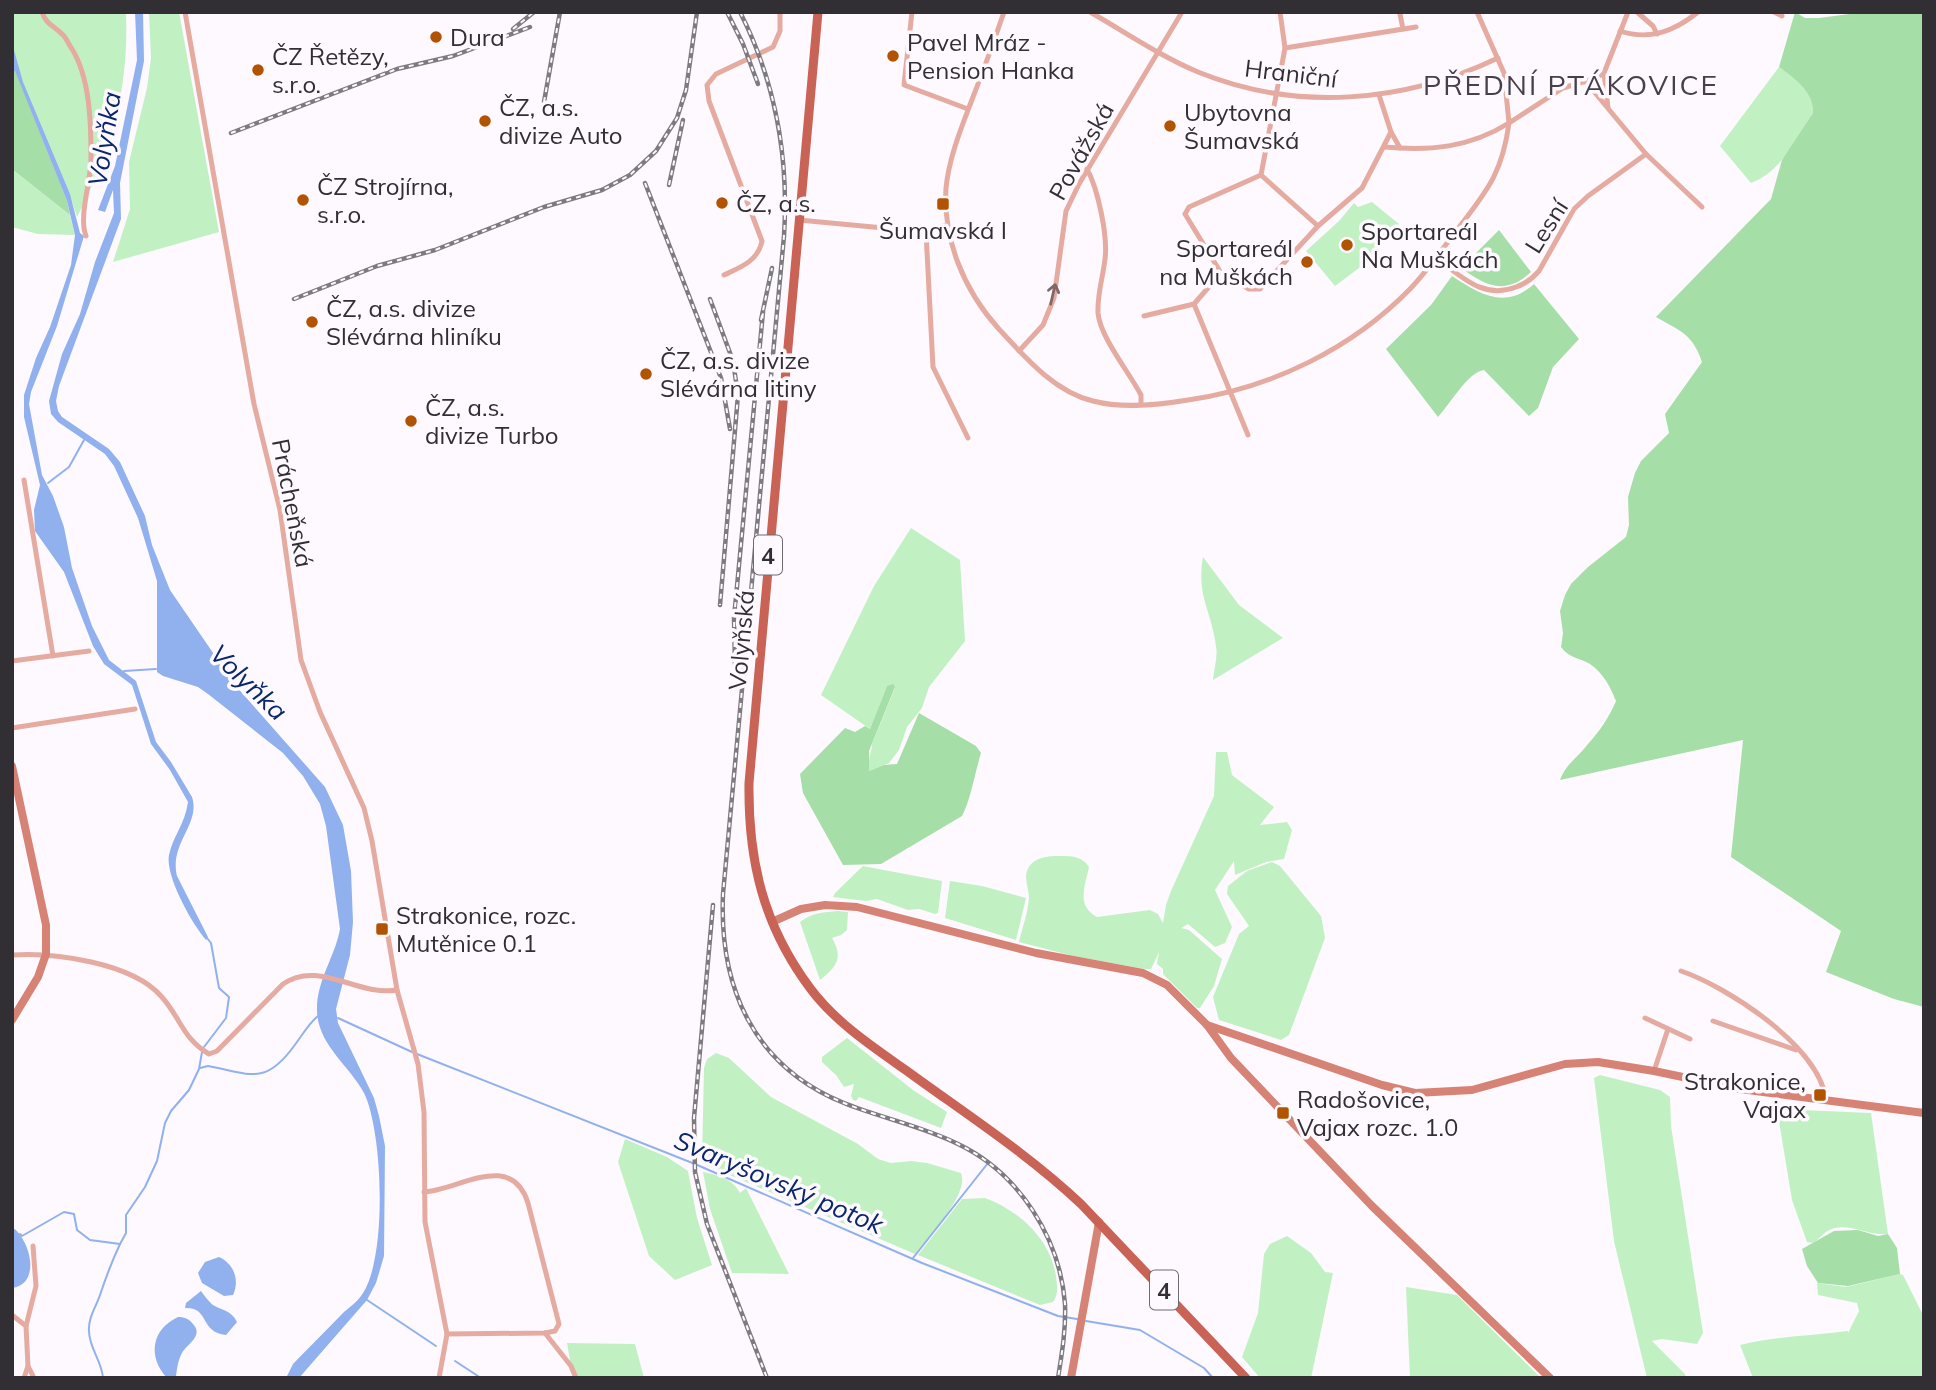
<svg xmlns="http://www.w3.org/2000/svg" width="1936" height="1390" font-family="Mulish,sans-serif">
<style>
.green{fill:#c1f1c2}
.forest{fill:#a5dea6}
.water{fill:#91b0ee}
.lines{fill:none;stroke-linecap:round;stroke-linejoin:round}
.stream{stroke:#91b0ee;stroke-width:2}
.street{stroke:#e5aba1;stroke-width:5}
.secondary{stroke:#d68275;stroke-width:8}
.primary{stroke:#c96355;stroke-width:9}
.rail-casing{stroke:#7e7b80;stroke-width:4.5}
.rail{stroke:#fdf9ff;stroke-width:2;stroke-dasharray:5;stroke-linecap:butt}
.oneway{stroke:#836765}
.poi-dot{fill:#b15300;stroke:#fdf9ff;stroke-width:2.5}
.labels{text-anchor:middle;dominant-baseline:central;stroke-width:7;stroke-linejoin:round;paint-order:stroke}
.shield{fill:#fdf9ff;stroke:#6f6c71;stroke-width:2}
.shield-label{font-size:23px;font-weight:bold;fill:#322f34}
.poi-label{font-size:24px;fill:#322f34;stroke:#fdf9ff;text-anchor:start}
.street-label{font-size:24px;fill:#322f34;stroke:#fdf9ff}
.water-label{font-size:26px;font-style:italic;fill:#0a266c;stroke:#fdf9ff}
.quarter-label{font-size:28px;letter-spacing:2px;fill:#47404b;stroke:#fdf9ff}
</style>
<rect width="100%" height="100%" fill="#fdf9ff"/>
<g class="green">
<path d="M12,12H126C129,88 112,150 77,217C60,157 20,101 12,39C11,31 12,21 12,12Z"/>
<polygon points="152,12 179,12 219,232 113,262 130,209 129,162 147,88 151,58 149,13"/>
<path d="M1779,67C1794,78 1814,92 1813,113C1797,138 1780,173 1751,183L1720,146Z"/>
<polygon points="12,169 70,215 75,235 38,234 12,227"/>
<polygon points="1372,202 1399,224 1363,265 1335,286 1306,251 1339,221 1354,203 1358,207"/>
<path d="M911,528L960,560L965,641L929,687L922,708L907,727L899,750L889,763L869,771C866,761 872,754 872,744L895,688L887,686L870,729L821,695L874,586Z"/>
<path d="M1203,557L1239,605L1283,638L1213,680C1214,669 1218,657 1216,646C1212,612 1196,596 1203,557Z"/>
<path d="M1216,752H1227L1232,775L1274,807L1260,825L1287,822L1292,830L1284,859L1266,862L1235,875L1234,861L1215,890L1232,927L1225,943L1215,947L1188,924L1181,928L1189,930L1222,959L1214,986L1200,1008H1197L1163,974V969L1157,964L1159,952L1151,969H1145L1073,956L1019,942C1022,928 1028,913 1029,898C1029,891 1026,884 1026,876C1028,858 1045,856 1060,856C1072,856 1082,856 1089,867C1085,886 1076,906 1097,917L1150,910L1158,914L1163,923L1166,905L1171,891L1214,796Z"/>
<polygon points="1272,862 1280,866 1321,916 1325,938 1289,1035 1281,1040 1219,1020 1213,997 1239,934 1249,926 1227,894 1228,886 1247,871"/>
<polygon points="863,866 942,881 938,913 935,914 919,909 908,910 877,899 866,901 833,897 835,893"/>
<polygon points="950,881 982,886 1026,898 1016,940 945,918"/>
<path d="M838,911L848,912L847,930L841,935L832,938C843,957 838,966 820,980L800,922C811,913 824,912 838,911Z"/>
<polygon points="847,1038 913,1090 947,1112 941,1128 859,1097 856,1101 853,1100 851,1096 854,1084 844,1087 836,1075 822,1062 822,1057"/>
<path d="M716,1053L729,1058L771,1097L858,1144L878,1159L891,1163L911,1161L927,1163L961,1173C970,1194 928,1237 915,1254L706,1165L702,1159L704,1068L707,1059Z"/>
<polygon points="1600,1075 1660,1090 1670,1097 1671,1126 1703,1333 1697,1344 1662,1339 1652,1341 1685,1374 1686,1378 1647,1378 1614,1241 1594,1078"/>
<path d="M1777,1109L1871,1113L1888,1234C1868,1237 1845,1219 1826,1232C1822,1235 1818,1240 1813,1243L1807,1242L1792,1200Z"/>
<polygon points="625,1139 667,1157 688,1171 697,1218 712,1265 675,1280 649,1256 618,1162"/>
<path d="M703,1172C718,1175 733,1179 740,1193L746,1188L789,1274L732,1273L710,1209Z"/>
<path d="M985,1198C1020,1211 1050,1239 1056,1276C1057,1286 1059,1294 1053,1302L1040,1305L918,1255L962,1199Z"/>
<polygon points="1287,1236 1311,1253 1325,1272 1333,1273 1311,1378 1260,1378 1242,1357 1258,1313 1264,1254 1270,1244"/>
<path d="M1900,1274L1903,1275L1924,1317V1378H1753L1740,1345C1775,1336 1812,1336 1848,1331V1333L1859,1311L1857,1303L1818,1295L1817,1283L1846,1287Z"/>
<polygon points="1406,1287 1457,1295 1541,1378 1410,1378"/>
<polygon points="567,1343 635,1344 644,1378 573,1378"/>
</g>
<g class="forest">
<path d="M1795,12L1805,18H1819L1865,12H1924V1007L1894,999L1826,972L1841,931L1731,857L1743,740L1560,780C1565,765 1578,757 1588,744C1600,731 1609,717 1616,701C1610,686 1603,673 1590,664C1580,658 1569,658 1561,647L1563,633L1560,611L1565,595L1571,584L1588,567L1626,537L1629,525L1628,497L1635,473L1641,461L1669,433L1665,414L1702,362C1693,334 1680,331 1656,317L1771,199L1782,160L1813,113C1814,92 1794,78 1779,67Z"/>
<polygon points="15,70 67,201 70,215 12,169 12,72"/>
<path d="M1499,230L1531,272C1505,296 1486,286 1461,268Z"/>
<path d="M1452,276C1479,294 1505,310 1534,284L1579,339L1553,367L1538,408L1529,416L1484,370C1468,372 1450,404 1438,417L1386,349L1431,305Z"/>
<path d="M893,684L895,687L869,751V771L884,765L897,764L919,713L976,746L981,753C975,772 971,799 962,816L881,864L843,865L803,793L800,774L845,728L855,732L865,726L870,729L887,686Z"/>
<polygon points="1858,1230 1878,1236 1888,1234 1897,1248 1900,1274 1848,1286 1818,1283 1807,1266 1802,1249 1834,1231"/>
</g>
<g class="water">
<path d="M135,12H143L144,61L120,183L121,219L59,386L56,401L58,411L62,417L109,449L120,462L145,516L152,545L170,590L235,685L325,787L343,825L351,871L353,922L350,955L336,1009L338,1023L374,1098L379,1116L385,1146L384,1256L376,1283L367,1300L299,1378H286L293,1364C309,1347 326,1331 342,1314C348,1308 356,1303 361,1296C388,1261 383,1131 364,1093C349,1065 318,1045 317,1011C316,981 335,957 340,929L326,826L320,804L303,776L283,753L208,694L198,687L163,676L157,672V581L138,518L114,466L105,454L58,422L51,414L49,401L62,354L80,314L95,262L114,213L113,190L105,212L98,210L115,166L137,60Z"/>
<path d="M12,43L23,82L70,194L80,233L84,236L57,326L31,392L29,404L42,475L53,496L64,527L72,568L92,626L109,660L136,681L156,742L171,762L192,797C201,824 169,843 177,876L208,937L206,940C192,924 165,876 169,855C173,836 185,824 188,802L170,770L151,744L132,685L104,664L93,646L64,572L35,531L34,510L40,485L24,417V395L36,358L50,327L71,265L75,235L67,201L15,71L12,72Z"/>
<path d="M12,1227C30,1239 42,1284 12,1288Z"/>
<path d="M219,1257C234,1264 240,1280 233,1295L224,1296L202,1283L198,1273L205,1262Z"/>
<path d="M201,1291C204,1295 209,1302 213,1305C223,1311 231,1310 237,1322L226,1335C199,1332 210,1307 185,1308L186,1303Z"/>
<path d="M178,1317C185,1317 189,1319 193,1324C204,1336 187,1344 182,1353C178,1360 177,1369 176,1376L167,1378C147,1356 152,1329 178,1317Z"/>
</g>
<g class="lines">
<g class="stream">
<polyline points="48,483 69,467 84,440"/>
<polyline points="124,671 156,669"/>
<polyline points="338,1018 412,1052"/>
<polyline points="204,1047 226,1018 229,997 219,988 211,943 207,938"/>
<polyline points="417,1054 695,1164 922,1263 1058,1316 1077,1319"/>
<path d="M200,1068L208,1066C250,1074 265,1086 294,1046C302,1036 308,1024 318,1016"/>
<polyline points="20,1234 22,1236 64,1212 74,1214 77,1230 90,1240 120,1244 126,1233 126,1215 145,1187 157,1161 165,1123 171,1111 189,1090 199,1069 202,1052"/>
<polyline points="913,1258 988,1163"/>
<polyline points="367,1300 436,1346"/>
<polyline points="1086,1321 1140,1330 1204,1368 1213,1378"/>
<polyline points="455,1361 481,1378"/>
<path d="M103,1378C102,1361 89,1348 89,1331C88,1318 96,1307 100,1295C106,1277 112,1261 120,1244"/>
</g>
<g class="street">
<path d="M42,12C46,25 55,26 63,35C67,39 69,45 72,49C90,78 91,123 91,156C92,179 78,216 86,236"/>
<polyline points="185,12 254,404 280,510 301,660 320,712 364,808 372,841 397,990 418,1064 424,1112 425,1222 447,1334 439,1378"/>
<polyline points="912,12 904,85 968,109"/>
<path d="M1004,12C994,41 984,69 973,97C962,126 949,157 946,188C943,240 964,290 998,328C1024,356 1054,392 1093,401C1123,409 1158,405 1188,400C1271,388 1352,349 1411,288C1427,271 1440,252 1454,234C1485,193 1502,176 1509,123L1563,88L1596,78L1604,73L1628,12"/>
<path d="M1090,12C1125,32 1160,56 1198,72C1296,112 1404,103 1498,58"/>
<polyline points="1637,12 1653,26 1657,34"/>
<polyline points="1774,12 1782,16"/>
<polyline points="1400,14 1403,29"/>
<path d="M1620,31C1650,41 1675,31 1698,12"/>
<polyline points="1285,48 1416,27"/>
<polyline points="1604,73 1608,108"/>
<polyline points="1586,82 1646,154 1702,207"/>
<polyline points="1379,95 1391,132 1400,148"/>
<path d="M1384,147C1430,151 1469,148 1509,123L1504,73L1477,12"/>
<path d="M1087,169C1098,189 1108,236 1105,259C1103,277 1097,295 1098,313C1100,337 1129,372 1141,395V404"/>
<polyline points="1261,175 1285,48 1280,12"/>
<polyline points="799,220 926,232 946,225"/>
<polyline points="1318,226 1261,175 1189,207 1185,214 1221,273 1249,289 1260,289 1318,226 1362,188 1391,132"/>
<polyline points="926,232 933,367 968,438"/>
<path d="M1436,258C1461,276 1483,300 1516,287C1525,284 1532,279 1539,271L1574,209L1588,196L1646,154"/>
<path d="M724,275C741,267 758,261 762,241L709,101L707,85L716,74L773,47L780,31V12"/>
<polyline points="1194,304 1248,435"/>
<polyline points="1144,316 1194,304 1221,273"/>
<polyline points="1019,351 1043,325 1054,298 1066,211 1079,184 1182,12"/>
<polyline points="24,480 53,656"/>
<polyline points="12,661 89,651"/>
<polyline points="12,728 135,709"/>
<path d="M12,955C54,952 132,963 161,996C181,1018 182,1038 209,1054L217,1051L283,984C319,959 358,997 397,990"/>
<path d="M1681,971C1728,987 1820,1047 1826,1100"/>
<polyline points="1645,1018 1690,1039"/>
<polyline points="1713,1021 1796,1050"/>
<polyline points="1654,1071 1668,1029"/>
<path d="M424,1192C459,1190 511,1150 528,1203L559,1324L555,1331L545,1333L447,1334"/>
<polyline points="12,1315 26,1326 28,1366 24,1378"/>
<polyline points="26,1326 36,1286 33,1246"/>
<polyline points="545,1333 571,1366 576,1378"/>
<polyline points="28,1366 34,1378"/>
</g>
<g class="secondary">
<polyline points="12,766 46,925 46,954 38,977 12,1020"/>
<polyline points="772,922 801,909 825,905 857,907 1036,953 1143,973 1167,985 1207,1025 1231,1058 1372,1206 1550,1378"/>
<polyline points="1207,1025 1382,1085 1415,1093 1472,1090 1565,1064 1598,1062 1654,1071 1740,1089 1924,1113"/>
<polyline points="1071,1378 1099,1222"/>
</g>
<path class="primary" d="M818,12L749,783C748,860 763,925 810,988C835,1022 873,1047 907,1071C966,1114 1028,1154 1081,1204L1246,1378"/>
<defs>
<g id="rail">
<polyline points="727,12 743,44 758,84"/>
<path d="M740,12C776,83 789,157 784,236L723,894C719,987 753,1066 844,1103C881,1118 922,1126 958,1144C1019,1173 1060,1238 1065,1304C1066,1329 1062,1353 1058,1378"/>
<polyline points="513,29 534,12"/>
<polyline points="544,102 560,12"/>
<polyline points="231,133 397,69 453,56 530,27"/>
<polyline points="645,183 721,378 730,429"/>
<polyline points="669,185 683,120"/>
<polyline points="294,299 377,266 435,250 544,207 602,190 630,175 656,151 677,118 686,90 697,12"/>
<polyline points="710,299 733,361 738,395 720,605"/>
<polyline points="761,320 772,268"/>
<polyline points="735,667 734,618 763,312"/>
<polyline points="713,905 694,1118 695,1172 707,1224 767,1378"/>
</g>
</defs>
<use href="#rail" class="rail-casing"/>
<use href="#rail" class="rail"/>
</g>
<defs><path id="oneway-shaft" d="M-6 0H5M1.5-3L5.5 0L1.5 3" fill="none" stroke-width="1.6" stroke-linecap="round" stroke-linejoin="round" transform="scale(1.75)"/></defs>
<use class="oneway" href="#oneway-shaft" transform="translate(1053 294) rotate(-77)"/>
<g class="poi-dot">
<circle cx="436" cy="37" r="7"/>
<circle cx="893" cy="56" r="7"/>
<circle cx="258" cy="70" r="7"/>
<circle cx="485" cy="121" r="7"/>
<circle cx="1170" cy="126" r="7"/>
<circle cx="303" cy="200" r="7"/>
<circle cx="722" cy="203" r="7"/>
<rect x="936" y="197" width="14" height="14" rx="3.5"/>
<circle cx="1347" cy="245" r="7"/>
<circle cx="1307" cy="262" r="7"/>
<circle cx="312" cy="322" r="7"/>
<circle cx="646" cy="374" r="7"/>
<circle cx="411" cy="421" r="7"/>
<rect x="375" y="922" width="14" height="14" rx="3.5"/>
<rect x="1813" y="1088" width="14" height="14" rx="3.5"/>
<rect x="1276" y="1106" width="14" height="14" rx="3.5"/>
</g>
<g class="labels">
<g class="shield">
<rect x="754" y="535.5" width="28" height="39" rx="5"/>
<rect x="1150" y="1270.5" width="28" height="39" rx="5"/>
</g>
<g class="shield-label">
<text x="768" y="555">4</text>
<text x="1164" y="1290">4</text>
</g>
<g class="poi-label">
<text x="450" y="37">Dura</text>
<text x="907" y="42">Pavel Mráz -<tspan x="907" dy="28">Pension Hanka</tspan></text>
<text x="272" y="56">ČZ Řetězy,<tspan x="272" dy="28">s.r.o.</tspan></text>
<text x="499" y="107">ČZ, a.s.<tspan x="499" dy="28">divize Auto</tspan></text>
<text x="1184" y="112">Ubytovna<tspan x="1184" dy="28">Šumavská</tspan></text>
<text x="317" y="186">ČZ Strojírna,<tspan x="317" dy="28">s.r.o.</tspan></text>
<text x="736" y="203">ČZ, a.s.</text>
<text x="943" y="230" text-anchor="middle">Šumavská I</text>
<text x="1361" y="231">Sportareál<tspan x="1361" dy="28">Na Muškách</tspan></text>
<text x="1293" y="248" text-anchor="end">Sportareál<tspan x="1293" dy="28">na Muškách</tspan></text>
<text x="326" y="308">ČZ, a.s. divize<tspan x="326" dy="28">Slévárna hliníku</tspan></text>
<text x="660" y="360">ČZ, a.s. divize<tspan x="660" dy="28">Slévárna litiny</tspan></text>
<text x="425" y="407">ČZ, a.s.<tspan x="425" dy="28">divize Turbo</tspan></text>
<text x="396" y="915">Strakonice, rozc.<tspan x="396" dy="28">Mutěnice 0.1</tspan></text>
<text x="1806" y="1081" text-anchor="end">Strakonice,<tspan x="1806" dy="28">Vajax</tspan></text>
<text x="1297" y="1099">Radošovice,<tspan x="1297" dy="28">Vajax rozc. 1.0</tspan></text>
</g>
<g class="street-label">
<text transform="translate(1291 73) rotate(7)">Hraniční</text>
<text transform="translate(1081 151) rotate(-61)">Povážská</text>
<text transform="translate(1546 226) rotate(-58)">Lesní</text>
<text transform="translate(293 503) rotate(79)">Prácheňská</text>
<text transform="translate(741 640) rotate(-85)">Volyňská</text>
</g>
<g class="water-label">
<text transform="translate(104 139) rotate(-81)">Volyňka</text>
<text transform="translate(249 682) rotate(44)">Volyňka</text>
<text transform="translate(779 1182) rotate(23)">Svaryšovský potok</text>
</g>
<g class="quarter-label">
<text x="1571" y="84">PŘEDNÍ PTÁKOVICE</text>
</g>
</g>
<rect width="1936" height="1390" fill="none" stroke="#322f34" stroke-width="28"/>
</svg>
